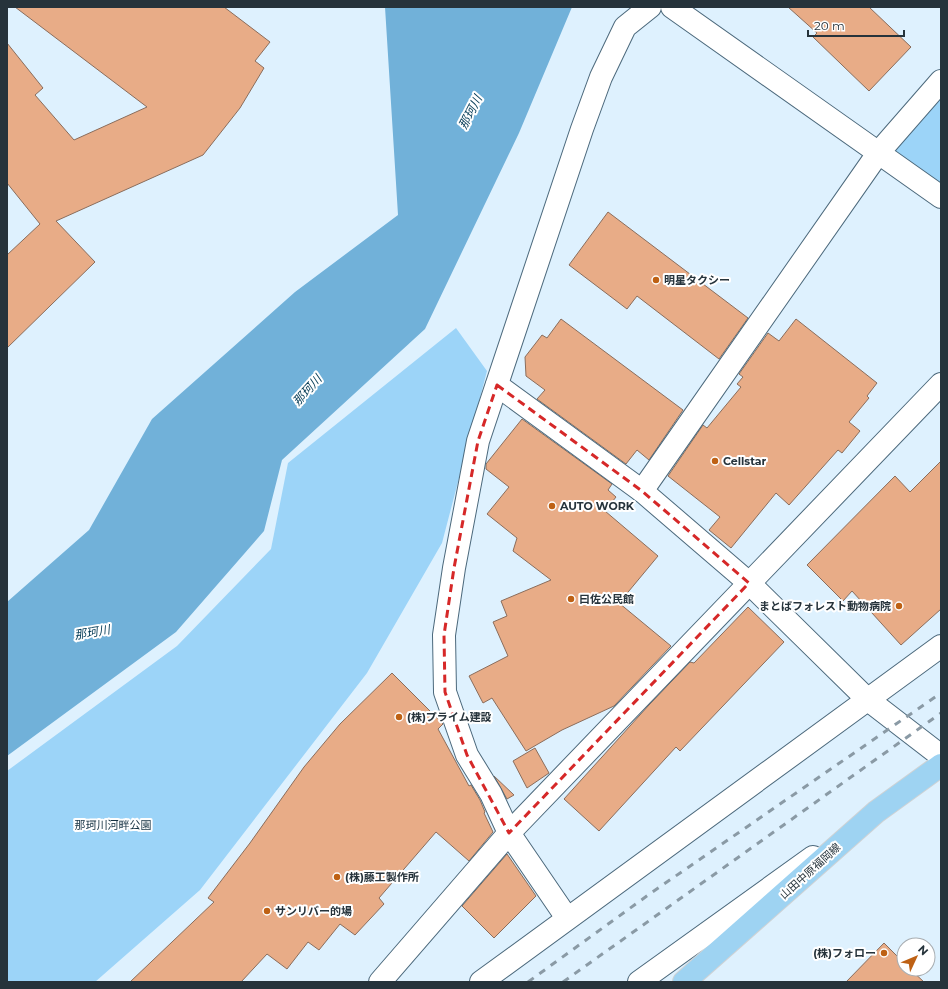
<svg xmlns="http://www.w3.org/2000/svg" width="948" height="989" font-family="Montserrat,'Noto Sans JP',sans-serif">
<style>
.green{fill:#9cd4f8}
.water{fill:#71b1d9}
.building{fill:#e8ac87;stroke:#8a6d5c}
.lines{fill:none;stroke-linecap:round;stroke-linejoin:round}
.minor-casing{stroke:#4c697c;stroke-width:24}
.major-casing{stroke:#cfd2d4;stroke-width:24}
.minor{stroke:#fff;stroke-width:22}
.major{stroke:#9ed3f2;stroke-width:22}
.rail{stroke:#8a9aa5;stroke-width:3;stroke-dasharray:7 7;stroke-linecap:butt}
.marked{fill:none;stroke:#d62828;stroke-width:3;stroke-dasharray:8 5;stroke-linejoin:round}
.poi-dot{fill:#be6114;stroke:#fff;stroke-width:1.5}
.labels{text-anchor:middle;dominant-baseline:central;stroke-width:4;stroke-linejoin:round;paint-order:stroke}
.poi-label{font-size:11px;font-weight:bold;fill:#26333b;stroke:#fff;text-anchor:start}
.park-label{font-size:11px;fill:#133041;stroke:#fff}
.street-label{font-size:11px;fill:#26333b;stroke:#fff}
.water-label{font-size:12px;font-style:italic;fill:#043b56;stroke:#fff}
</style>
<rect width="100%" height="100%" fill="#def1fe"/>
<g class="green">
<polygon points="941,88 941,192 885,153"/>
<polygon points="456,328 487,371 442,543 367,673 200,890 95,982 7,982 7,771 177,646 271,549 288,463"/>
</g>
<polygon class="water" points="385,7 572,7 519,133 425,329 282,460 264,531 176,632 7,756 7,602 89,530 152,419 295,292 398,215"/>
<g class="building">
<polygon points="15,7 224,7 270,42 255,61 264,68 240,108 203,155 56,221 95,262 7,348 7,255 40,224 7,183 7,43 43,88 35,95 74,140 147,107"/>
<polygon points="788,7 869,7 911,47 869,91 813,37 817,33"/>
<polygon points="608,212 748,318 719,359 637,296 627,309 569,265"/>
<polygon points="561,319 683,410 649,460 637,450 626,464 537,399 545,390 526,376 525,357 542,335 547,338"/>
<polygon points="796,319 877,383 867,396 869,398 849,422 860,431 842,453 838,450 789,505 776,493 731,548 709,530 720,517 668,476 703,425 707,428 741,387 737,384 743,377 739,374 768,333 779,341"/>
<polygon points="522,419 612,484 608,490 616,497 605,511 658,556 619,603 671,646 614,706 562,730 526,751 492,698 483,703 469,676 508,656 493,622 507,616 501,601 551,580 513,551 517,538 487,514 509,487 486,469 486,464"/>
<polygon points="941,461 941,609 901,645 852,591 843,601 807,565 895,476 910,492"/>
<polygon points="748,607 784,642 680,751 676,747 599,831 564,799 649,705 690,662 694,663"/>
<polygon points="392,673 443,724 438,729 469,786 471,785 480,800 485,812 484,813 493,832 469,861 436,832 379,898 384,904 355,935 340,924 319,950 308,942 287,969 267,954 241,982 130,982 214,902 208,898 250,843 304,767 340,724"/>
<polygon points="535,748 549,773 527,788 513,761"/>
<polygon points="494,776 514,795 507,799"/>
<polygon points="507,854 536,896 494,938 462,906"/>
<polygon points="884,943 904,963 904,969 910,969 924,982 846,982"/>
</g>
<g class="lines">
<defs>
<g id="minor">
<polyline points="672,7 941,197"/>
<polyline points="497,385 642,491 749,583 867,699 941,756"/>
<polyline points="642,491 879,152 941,81"/>
<polyline points="567,918 509,833 491,794 467,755 445,692 444,635 454,568 478,441 582,129 601,77 625,27 650,7"/>
<polyline points="380,982 509,833 941,384"/>
<polyline points="481,982 941,646"/>
<polyline points="639,982 813,857"/>
</g>
<polyline id="major" points="684,982 876,812 941,765"/>
</defs>
<use href="#minor" class="minor-casing"/>
<use href="#major" class="major-casing"/>
<use href="#minor" class="minor"/>
<use href="#major" class="major"/>
<g class="rail">
<polyline points="528,982 651,893 941,693"/>
<polyline points="563,982 941,713"/>
</g>
</g>
<path class="marked" d="M497,385L642,491L749,583L509,833L467,755L445,692L444,635L454,568L478,441Z"/>
<g class="poi-dot">
<circle cx="656" cy="280" r="4"/>
<circle cx="715" cy="461" r="4"/>
<circle cx="552" cy="506" r="4"/>
<circle cx="571" cy="599" r="4"/>
<circle cx="899" cy="606" r="4"/>
<circle cx="399" cy="717" r="4"/>
<circle cx="337" cy="877" r="4"/>
<circle cx="267" cy="911" r="4"/>
<circle cx="884" cy="953" r="4"/>
</g>
<g class="labels">
<g class="poi-label">
<text x="664" y="280">明星タクシー</text>
<text x="723" y="461">Cellstar</text>
<text x="560" y="506">AUTO WORK</text>
<text x="579" y="599">曰佐公民館</text>
<text x="891" y="606" text-anchor="end">まとばフォレスト動物病院</text>
<text x="407" y="717">(株)プライム建設</text>
<text x="345" y="877">(株)藤工製作所</text>
<text x="275" y="911">サンリバー的場</text>
<text x="876" y="953" text-anchor="end">(株)フォロー</text>
</g>
<g class="park-label">
<text x="113" y="825">那珂川河畔公園</text>
</g>
<g class="street-label">
<text transform="translate(810 871) rotate(-42)">山田中原福岡線</text>
</g>
<g class="water-label">
<text transform="translate(470 112) rotate(-63)">那珂川</text>
<text transform="translate(307 390) rotate(-48)">那珂川</text>
<text transform="translate(92 632) rotate(-10)">那珂川</text>
</g>
</g>
<rect width="948" height="989" fill="none" stroke="#26333b" stroke-width="16"/>
<g transform="translate(916 957) rotate(46)"><circle r="19" fill="#ffffff" stroke="#a8adb1"/>
<path d="M0-3L7 15L0 10L-7 15Z" fill="#be6114"/>
<text y="-6" font-size="11" font-weight="bold" text-anchor="middle" fill="#26333b">N</text>
</g>
<path d="M808 30v6h96v-6" fill="none" stroke="#26333b" stroke-width="2"/>
<text x="814" y="30" font-size="12" fill="#26333b" stroke="#ffffff" stroke-width="3" paint-order="stroke">20 m</text>
</svg>
